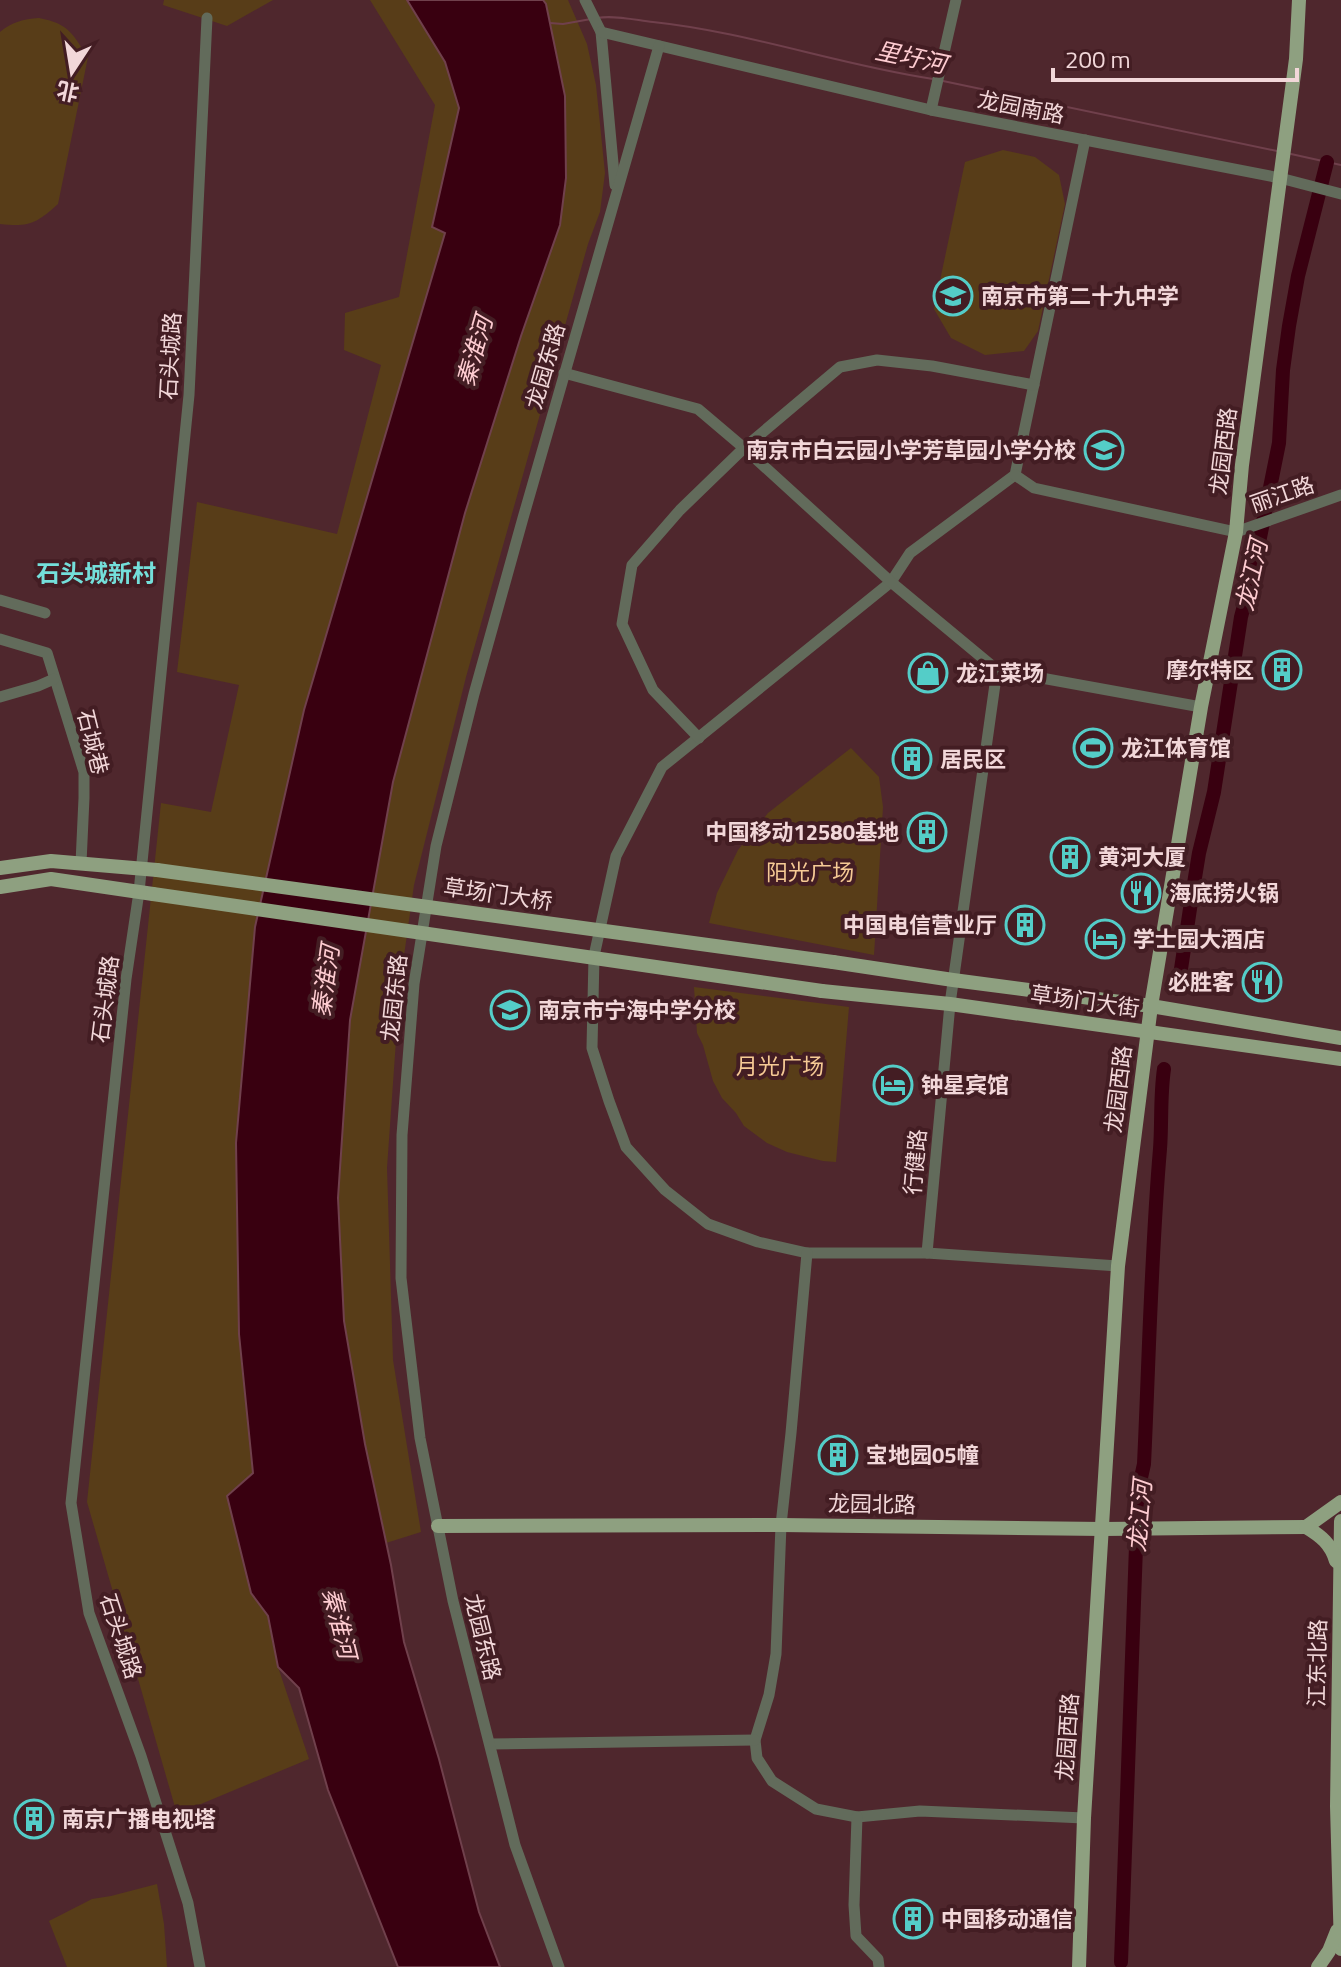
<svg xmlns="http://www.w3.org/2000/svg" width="1341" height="1967" font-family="'Titillium Web','Noto Sans SC',sans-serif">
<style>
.green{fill:#583d18;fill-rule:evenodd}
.water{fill:#390010;stroke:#70404c;stroke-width:2}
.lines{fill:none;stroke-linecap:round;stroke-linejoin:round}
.stream{stroke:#70404c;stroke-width:2}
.river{stroke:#390010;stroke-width:14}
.minor{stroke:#626b5b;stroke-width:11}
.major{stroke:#8ea080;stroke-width:14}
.major-bridge{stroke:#8ea080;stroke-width:14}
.labels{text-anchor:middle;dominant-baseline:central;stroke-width:8;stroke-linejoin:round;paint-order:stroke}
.street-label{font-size:22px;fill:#f2d7d9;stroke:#431d23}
.poi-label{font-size:22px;font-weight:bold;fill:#f2d7d9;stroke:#431d23;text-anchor:start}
.park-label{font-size:22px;fill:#f6ca95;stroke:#431d23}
.water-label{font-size:24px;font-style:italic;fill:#feccd1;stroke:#431d23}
.neighbourhood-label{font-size:24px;font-weight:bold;fill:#74dfda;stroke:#431d23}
</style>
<rect width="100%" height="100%" fill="#4f272d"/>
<g class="green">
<polygon points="164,0 273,0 227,26 163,5"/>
<path d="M370,0H568L587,44L596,85L605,173L600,212L588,244L466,677L414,885L400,984L387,1168L393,1360L421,1532L386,1543L253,1473L251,1593L268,1616L278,1667L309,1759L177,1814L87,1502L161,803L211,812L239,685L177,672L197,502L337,534L381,365L344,350L345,313L399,297L435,105ZM236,1174H237L252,1451L239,1334Z"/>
<path d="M39,18C69,24 71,32 88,57L58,204C36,224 29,227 0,224V32C12,22 23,19 39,18Z"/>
<polygon points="1003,150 1035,157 1059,175 1065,204 1038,331 1024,351 985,355 951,338 934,309 965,162"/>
<polygon points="851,748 879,777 883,807 874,955 709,923 717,893 738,850 768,813"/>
<polygon points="694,987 849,1007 836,1162 823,1161 787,1152 767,1143 744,1126 736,1113 722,1098 713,1081 703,1045 697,1033"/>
<polygon points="157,1884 164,1924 167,1967 67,1967 49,1921 92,1899 111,1896"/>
</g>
<polygon class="water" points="407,0 543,0 546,4 565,96 566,178 560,225 521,336 465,513 393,782 350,1020 338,1198 344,1321 365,1444 391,1565 404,1642 439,1759 479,1912 500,1967 398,1967 328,1790 299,1688 278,1667 268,1616 251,1593 227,1496 253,1473 239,1334 236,1143 255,927 304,710 445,233 432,227 459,108 445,62"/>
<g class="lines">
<g class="stream">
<path d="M597,18C615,15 635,20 653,22C748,32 839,65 933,79"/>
<polyline points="550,23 563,24 591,19"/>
<polyline points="943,81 1277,151"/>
<polyline points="1291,154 1341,165"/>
</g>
<g class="river">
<polyline points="1178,989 1191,902 1199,853 1214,792 1241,617 1253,572 1279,443 1283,370 1289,326 1298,276 1327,162"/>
<path d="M1121,1962L1138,1491L1144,1464C1149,1359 1151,1254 1160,1149C1162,1123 1160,1096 1164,1069"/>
</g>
<g class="minor">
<polyline points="585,0 601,32 615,185"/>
<polyline points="601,32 931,110 1280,178 1341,194"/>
<polyline points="931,110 956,0"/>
<polyline points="1085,140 1015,475 910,553 891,582 662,767 616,856 594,956 592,1048 609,1101 626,1147 665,1190 708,1224 758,1242 807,1253 927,1253 1118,1266"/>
<polyline points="564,373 698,409 744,448 891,582 997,670 1201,707"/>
<polyline points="1015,475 1034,488 1236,532 1341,495"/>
<polyline points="0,600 45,613"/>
<polyline points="0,639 47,653 84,772 84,798 81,863"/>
<polyline points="0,697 38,686 54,679"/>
<polyline points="699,738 653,690 622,624 632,565 680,510 744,448 840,367 877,360 932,366 1034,385"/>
<polyline points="807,1253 791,1433 781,1525 776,1654 769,1695 755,1740 757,1758 772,1781 816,1809 857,1817 920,1811 1084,1818"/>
<polyline points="927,1253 950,1004 997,670"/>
<polyline points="490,1744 755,1740"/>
<polyline points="857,1817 854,1905 856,1936 878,1959 879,1967"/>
<polyline points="200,1967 188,1903 141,1756 89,1613 71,1503 126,979 139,892 189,395 207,18"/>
<polyline points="559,1967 515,1845 453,1601 420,1438 401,1278 402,1135 414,984 436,846 474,694 523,518 659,46"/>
</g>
<g class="major">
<polyline points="0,868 51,861 157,870"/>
<polyline points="0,887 51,879 153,894"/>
<polyline points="833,962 953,980 1151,1006 1341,1038"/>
<polyline points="822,991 950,1004 1341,1059"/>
<polyline points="1341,1521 1337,1806 1341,1949"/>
<polyline points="438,1526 781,1525 1103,1529 1306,1527"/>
<path d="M1306,1527C1321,1536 1331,1544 1336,1561"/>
<polyline points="1306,1527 1341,1502"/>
<polyline points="1079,1967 1084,1818 1118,1266 1151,1006 1201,707 1236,532 1242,465 1296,59 1299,0"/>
<polyline points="1318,1967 1329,1951 1337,1931"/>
</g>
<g class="major-bridge">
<polyline points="157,870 833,962"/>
<polyline points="153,894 822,991"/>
</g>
</g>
<defs>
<symbol id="school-ring" viewBox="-11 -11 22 22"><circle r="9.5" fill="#431d23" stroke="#54cdc8" stroke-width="1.5"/><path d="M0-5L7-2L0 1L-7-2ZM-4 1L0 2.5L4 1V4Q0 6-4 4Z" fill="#54cdc8"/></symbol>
<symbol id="building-ring" viewBox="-11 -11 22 22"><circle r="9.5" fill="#431d23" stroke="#54cdc8" stroke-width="1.5"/><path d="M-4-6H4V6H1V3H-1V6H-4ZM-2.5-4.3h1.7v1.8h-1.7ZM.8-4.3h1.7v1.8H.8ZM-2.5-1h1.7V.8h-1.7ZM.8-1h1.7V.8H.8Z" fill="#54cdc8"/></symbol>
<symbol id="shop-ring" viewBox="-11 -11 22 22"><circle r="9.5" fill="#431d23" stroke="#54cdc8" stroke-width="1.5"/><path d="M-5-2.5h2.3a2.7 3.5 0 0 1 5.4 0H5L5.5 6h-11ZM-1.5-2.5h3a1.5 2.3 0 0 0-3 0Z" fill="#54cdc8"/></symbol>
<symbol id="stadium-ring" viewBox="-11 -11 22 22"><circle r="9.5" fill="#431d23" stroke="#54cdc8" stroke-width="1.5"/><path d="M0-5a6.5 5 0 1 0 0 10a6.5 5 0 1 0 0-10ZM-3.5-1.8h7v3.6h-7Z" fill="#54cdc8"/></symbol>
<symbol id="restaurant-ring" viewBox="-11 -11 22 22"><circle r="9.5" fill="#431d23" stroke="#54cdc8" stroke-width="1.5"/><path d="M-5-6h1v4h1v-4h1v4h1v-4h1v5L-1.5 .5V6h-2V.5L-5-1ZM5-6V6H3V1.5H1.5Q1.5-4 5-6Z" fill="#54cdc8"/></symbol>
<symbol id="hotel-ring" viewBox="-11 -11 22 22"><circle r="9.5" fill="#431d23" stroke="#54cdc8" stroke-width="1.5"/><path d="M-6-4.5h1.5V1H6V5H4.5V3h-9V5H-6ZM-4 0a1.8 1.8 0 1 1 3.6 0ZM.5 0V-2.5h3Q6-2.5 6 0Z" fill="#54cdc8"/></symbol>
</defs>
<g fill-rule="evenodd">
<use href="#school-ring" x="931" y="274" width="44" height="44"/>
<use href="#school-ring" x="1082" y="428" width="44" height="44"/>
<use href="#building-ring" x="1260" y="648" width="44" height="44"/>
<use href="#shop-ring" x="906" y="651" width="44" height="44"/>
<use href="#stadium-ring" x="1071" y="726" width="44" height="44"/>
<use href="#building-ring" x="890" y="737" width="44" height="44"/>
<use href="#building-ring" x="905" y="810" width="44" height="44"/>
<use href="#building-ring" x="1048" y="835" width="44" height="44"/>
<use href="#restaurant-ring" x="1119" y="871" width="44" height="44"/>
<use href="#building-ring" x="1003" y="903" width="44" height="44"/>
<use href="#hotel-ring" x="1083" y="917" width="44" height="44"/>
<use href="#restaurant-ring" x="1240" y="960" width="44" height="44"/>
<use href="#school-ring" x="488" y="988" width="44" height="44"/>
<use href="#hotel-ring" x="871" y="1063" width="44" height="44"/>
<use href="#building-ring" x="816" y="1433" width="44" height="44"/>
<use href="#building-ring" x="12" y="1797" width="44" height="44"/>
<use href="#building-ring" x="891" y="1897" width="44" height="44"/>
</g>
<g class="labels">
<g class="street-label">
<text transform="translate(1021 107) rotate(11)">龙园南路</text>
<text transform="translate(170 356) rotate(-87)">石头城路</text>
<text transform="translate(545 366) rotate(-74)">龙园东路</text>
<text transform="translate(1223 451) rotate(-83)">龙园西路</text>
<text transform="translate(1282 494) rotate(-19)">丽江路</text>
<text transform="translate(93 742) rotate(76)">石城巷</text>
<text transform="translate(498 894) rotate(8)">草场门大桥</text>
<text transform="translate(394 998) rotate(-84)">龙园东路</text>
<text transform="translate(105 999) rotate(-83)">石头城路</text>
<text transform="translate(1085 1001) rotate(8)">草场门大街</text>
<text transform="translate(1118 1089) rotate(-83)">龙园西路</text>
<text transform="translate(915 1162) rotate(-85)">行健路</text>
<text transform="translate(872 1504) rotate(1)">龙园北路</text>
<text transform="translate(121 1636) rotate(72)">石头城路</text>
<text transform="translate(483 1637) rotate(76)">龙园东路</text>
<text transform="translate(1317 1663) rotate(-89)">江东北路</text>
<text transform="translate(1067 1737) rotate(-86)">龙园西路</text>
</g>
<g class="poi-label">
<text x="981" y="296">南京市第二十九中学</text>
<text x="1076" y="450" text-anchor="end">南京市白云园小学芳草园小学分校</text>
<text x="1254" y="670" text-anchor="end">摩尔特区</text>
<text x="956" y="673">龙江菜场</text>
<text x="1121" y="748">龙江体育馆</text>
<text x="940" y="759">居民区</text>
<text x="899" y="832" text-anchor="end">中国移动12580基地</text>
<text x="1098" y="857">黄河大厦</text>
<text x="1169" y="893">海底捞火锅</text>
<text x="997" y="925" text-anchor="end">中国电信营业厅</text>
<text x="1133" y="939">学士园大酒店</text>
<text x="1234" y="982" text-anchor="end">必胜客</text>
<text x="538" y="1010">南京市宁海中学分校</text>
<text x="921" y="1085">钟星宾馆</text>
<text x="866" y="1455">宝地园05幢</text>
<text x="62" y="1819">南京广播电视塔</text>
<text x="941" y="1919">中国移动通信</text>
</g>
<g class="park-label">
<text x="810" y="872">阳光广场</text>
<text x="780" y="1066">月光广场</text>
</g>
<g class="water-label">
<text transform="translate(911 57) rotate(12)">里圩河</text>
<text transform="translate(474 351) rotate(-74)">秦淮河</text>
<text transform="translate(1251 575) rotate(-78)">龙江河</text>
<text transform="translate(325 981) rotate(-82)">秦淮河</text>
<text transform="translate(1139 1516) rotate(-85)">龙江河</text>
<text transform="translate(340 1623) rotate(76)">秦淮河</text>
</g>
<g class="neighbourhood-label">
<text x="96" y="573">石头城新村</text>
</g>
</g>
<g transform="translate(72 72) rotate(192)" stroke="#431d23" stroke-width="6" paint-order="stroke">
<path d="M0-6L14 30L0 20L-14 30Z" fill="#f2d7d9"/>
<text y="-12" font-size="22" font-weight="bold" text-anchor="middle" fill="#f2d7d9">北</text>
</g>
<path d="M1053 68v12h244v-12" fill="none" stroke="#f2d7d9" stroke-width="4"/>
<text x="1065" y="68" font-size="24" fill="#f2d7d9" stroke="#431d23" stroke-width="6" paint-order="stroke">200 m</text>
</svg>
